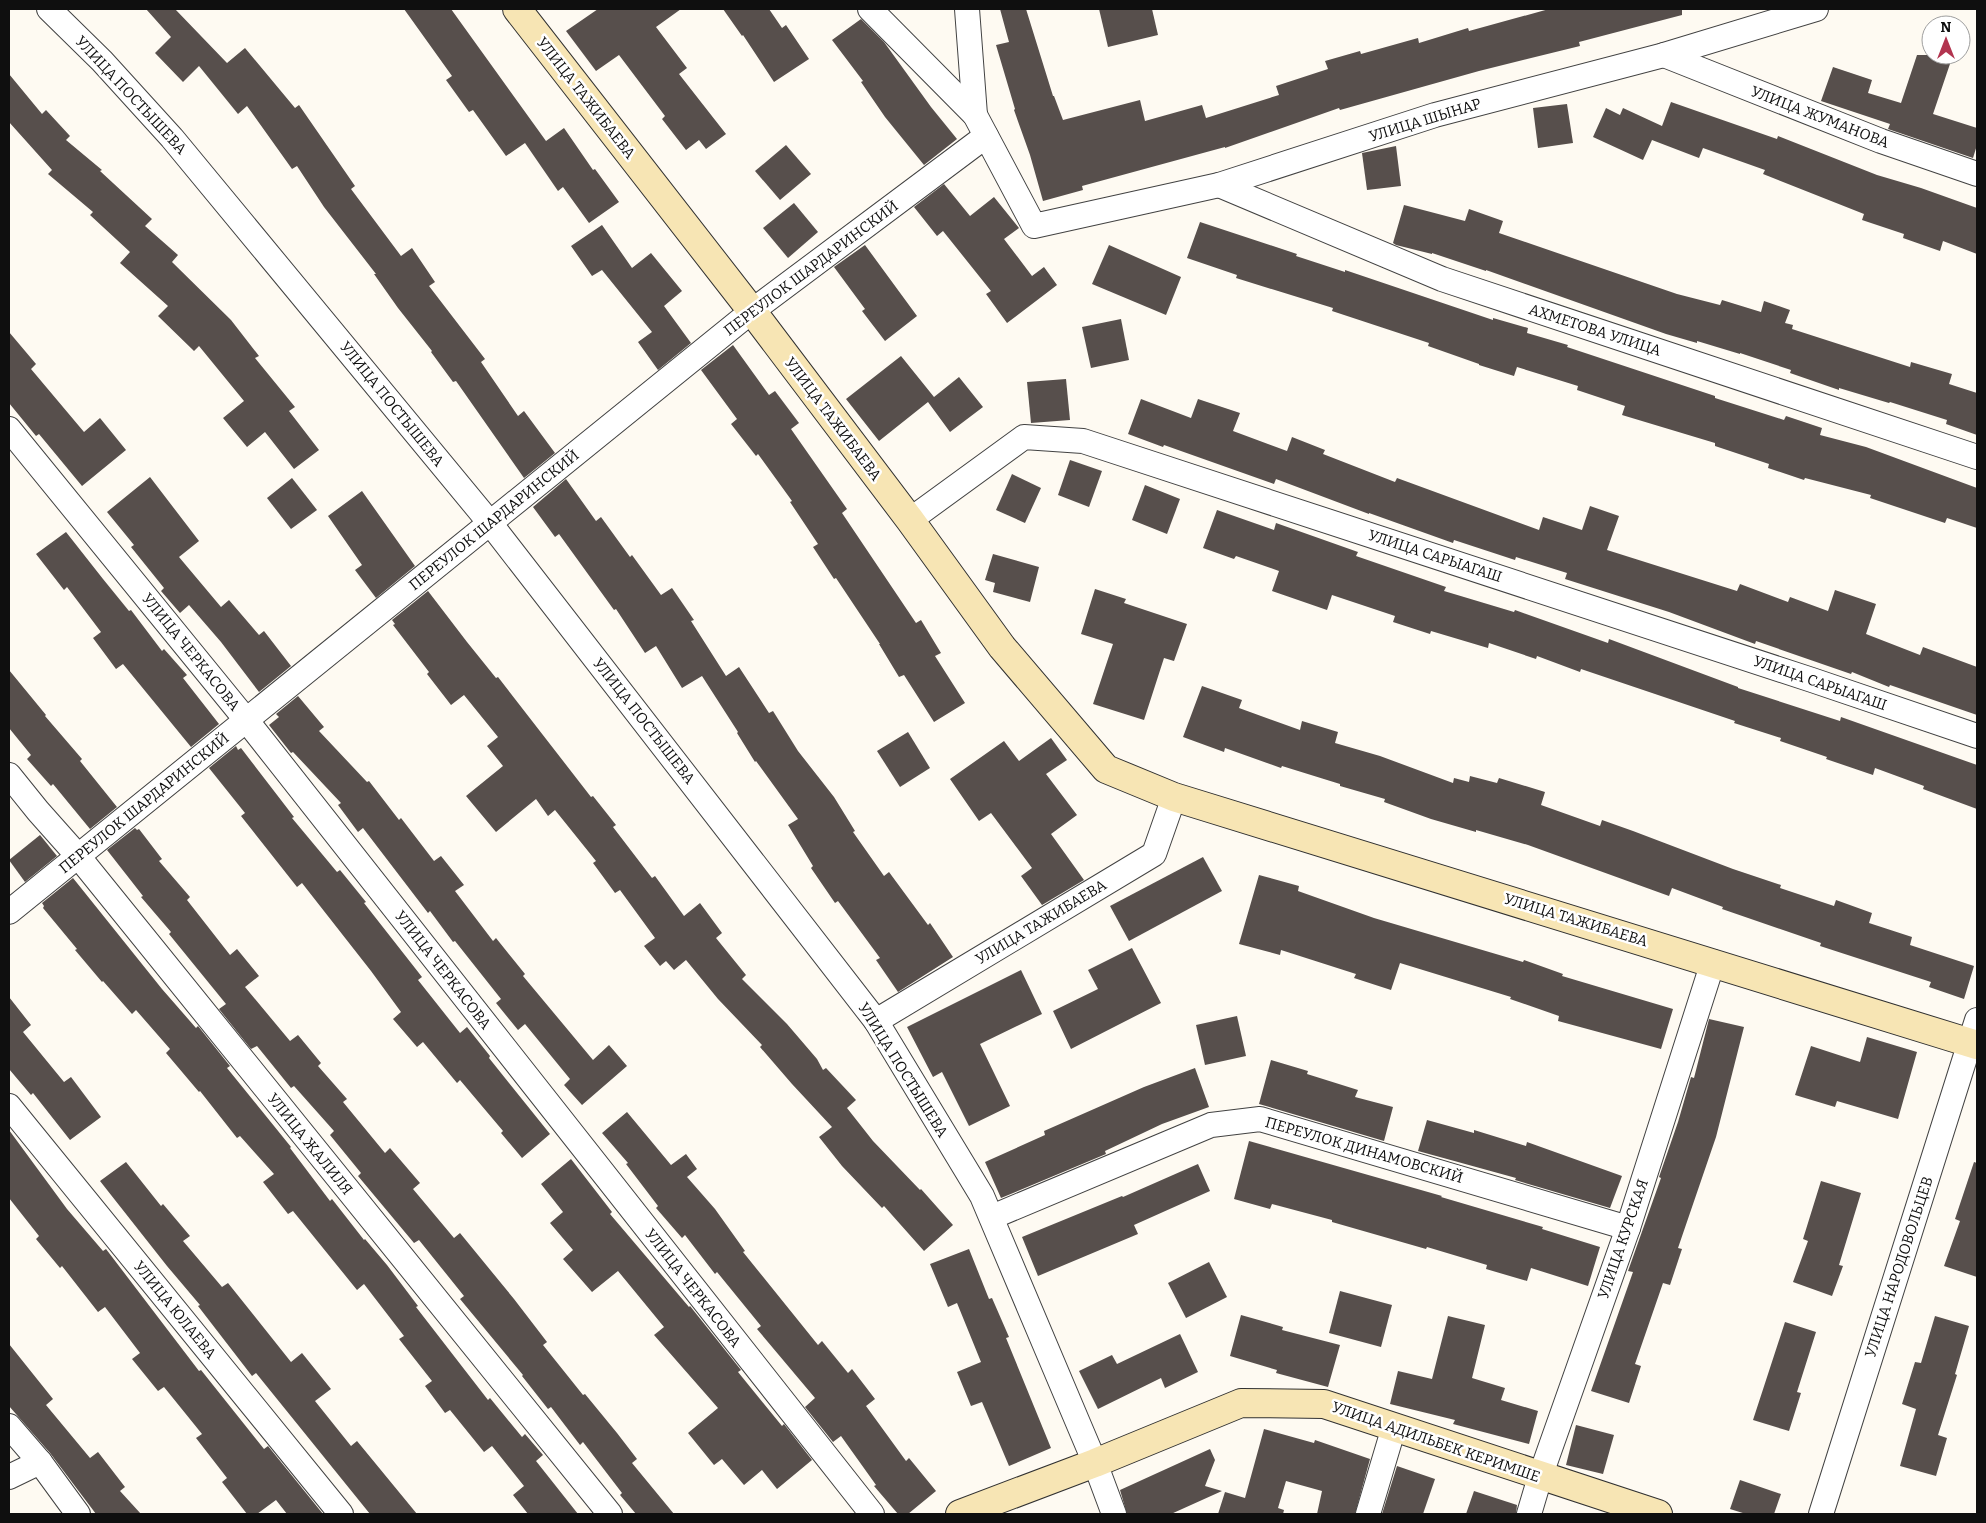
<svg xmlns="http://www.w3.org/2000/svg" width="1986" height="1523" font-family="Bitter,serif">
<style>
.building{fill:#574f4c}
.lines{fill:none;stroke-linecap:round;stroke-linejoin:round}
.street-casing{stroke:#424242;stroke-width:26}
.secondary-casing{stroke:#313131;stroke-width:30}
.street{stroke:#fff;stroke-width:24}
.secondary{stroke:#f7e5b4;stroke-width:28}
.labels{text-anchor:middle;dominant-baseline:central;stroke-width:5;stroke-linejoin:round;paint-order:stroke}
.street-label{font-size:15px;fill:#0f0f0f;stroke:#fff}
</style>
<rect width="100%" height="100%" fill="#fefaf2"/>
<g class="building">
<polygon points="146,9 175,9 227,63 245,48 295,108 299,105 355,186 351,189 401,256 412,248 435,282 429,286 485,359 481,362 518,416 524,411 555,453 524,478 456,381 453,382 431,352 432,351 398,308 374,274 376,274 324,207 297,166 292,169 247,106 238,114 199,66 183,82 155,53 171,37"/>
<polygon points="404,9 451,9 546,141 564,128 593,170 595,169 619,202 589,223 563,187 558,191 525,143 506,156 473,110 469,112 446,80 452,76"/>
<polygon points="598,9 681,9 656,27 687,68 679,74 726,134 706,149 699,140 686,150 662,119 665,116 619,55 596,71 566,31"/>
<polygon points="723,9 769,9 782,28 786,25 809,59 774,82 743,35 742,36"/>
<polygon points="1000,9 1026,9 1053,96 1054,96 1063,120 1140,100 1145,121 1202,105 1206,118 1279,95 1276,86 1328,69 1325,61 1360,51 1361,54 1418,38 1419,43 1468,28 1469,31 1549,9 1682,9 1682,15 1579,42 1580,46 1479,71 1340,110 1339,108 1225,148 1225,147 1082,186 1083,190 1043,201 1030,155 1014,110 1015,109 996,45 1009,42"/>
<polygon points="1099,9 1152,9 1158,35 1108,47"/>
<polygon points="861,19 884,42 931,107 957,139 924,165 885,117 861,82 863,81 832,40"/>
<polygon points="1917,55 1953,55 1933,114 1977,128 1977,145 1973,158 1888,129 1890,124 1821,101 1833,67 1872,80 1868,93 1901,103"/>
<polygon points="9,74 42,114 46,110 70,136 66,140 102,170 100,171 152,219 145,226 178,255 172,262 231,320 259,356 255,358 295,407 289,411 319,450 294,469 265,432 247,447 223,418 244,401 199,346 194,351 158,316 168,306 120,263 130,252 90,215 93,212 48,174 52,170 9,122"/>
<polygon points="1671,102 1777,139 1778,136 1877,175 1921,188 1977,208 1977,254 1943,241 1940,251 1903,238 1904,234 1862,220 1864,214 1763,174 1765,170 1703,148 1699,158 1652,140 1643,160 1593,137 1606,108 1620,115 1623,108 1662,126"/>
<polygon points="1567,104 1573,143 1538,148 1533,108"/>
<polygon points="786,145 811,174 780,200 755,171"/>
<polygon points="1396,146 1401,186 1367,190 1362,153"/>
<polygon points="944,184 970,216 994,197 1019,228 1004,239 1032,276 1044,267 1057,285 1007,323 986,294 991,291 943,231 937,236 914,207"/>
<polygon points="794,203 818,232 788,258 763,228"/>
<polygon points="1404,205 1465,221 1469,209 1503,221 1499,233 1677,294 1720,305 1722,300 1761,312 1764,301 1790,310 1785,323 1793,325 1792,329 1910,367 1911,362 1952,374 1949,384 1977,393 1977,435 1946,424 1947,420 1890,402 1889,403 1839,388 1839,390 1790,373 1791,370 1740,353 1740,354 1697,341 1697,343 1666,334 1486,270 1486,271 1432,253 1432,254 1396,245 1393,243"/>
<polygon points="1200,222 1297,254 1296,256 1345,272 1345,270 1493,320 1493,318 1528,328 1527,333 1568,345 1567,347 1715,396 1715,398 1784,420 1786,416 1822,428 1820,435 1866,447 1977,488 1977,528 1947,518 1945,523 1870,498 1871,495 1805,478 1804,480 1768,468 1769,464 1715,446 1715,443 1622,415 1625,406 1577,390 1578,386 1517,367 1514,376 1479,365 1479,364 1428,346 1429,343 1332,311 1333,308 1236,278 1237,275 1187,258"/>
<polygon points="602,225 632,268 651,253 682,291 664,306 691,343 658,370 638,342 652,332 602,270 592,276 571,246"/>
<polygon points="865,245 917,316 885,341 862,311 865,309 834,267"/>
<polygon points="1109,245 1181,277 1166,315 1092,284"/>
<polygon points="1121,319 1129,360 1091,368 1082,327"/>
<polygon points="9,332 36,364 31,369 84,432 100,418 126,450 82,486 39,434 36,436 9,403"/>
<polygon points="733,345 769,395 775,391 799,423 791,429 847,509 842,513 916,623 921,620 941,653 935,656 965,703 934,722 904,675 899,677 879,644 880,644 836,578 834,579 813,547 818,544 790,502 792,501 758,454 756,456 731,424 737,419 701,370"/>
<polygon points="901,356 934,397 959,377 983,407 950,432 928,402 879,441 846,399"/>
<polygon points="1066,379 1070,420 1031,423 1027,382"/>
<polygon points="1141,399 1191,418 1198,399 1240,413 1233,431 1287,451 1292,437 1325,450 1323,454 1395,482 1397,478 1539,530 1543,517 1582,530 1590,506 1619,516 1607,550 1737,591 1740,584 1788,602 1790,597 1828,611 1835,590 1876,604 1866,634 1920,655 1923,647 1977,667 1977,715 1890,685 1889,687 1852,672 1851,674 1756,641 1755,644 1669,612 1565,579 1567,573 1516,557 1515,560 1454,540 1453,543 1369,513 1369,514 1276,479 1274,484 1164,445 1163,447 1128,434"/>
<polygon points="1070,460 1102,471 1089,507 1058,495"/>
<polygon points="1012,474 1041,488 1025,523 996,510"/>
<polygon points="150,477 199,541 179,557 221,607 229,600 259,635 264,631 291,666 259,692 221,642 189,605 180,613 161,591 164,588 131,547 134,545 107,512"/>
<polygon points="292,478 317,510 291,529 267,498"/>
<polygon points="566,479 596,521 601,517 630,557 632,555 661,595 672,588 694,620 691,621 726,676 739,667 769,713 773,711 798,751 834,797 855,831 853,832 884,876 889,872 928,925 930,923 953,957 898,992 876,960 880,958 838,901 835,903 811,868 813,866 788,825 798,819 756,761 755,762 737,733 738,732 702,676 682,688 656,646 645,653 616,609 614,610 559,534 555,537 533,507"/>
<polygon points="1145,485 1180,499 1167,534 1132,520"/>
<polygon points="362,491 415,566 376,598 355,570 362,565 328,516"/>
<polygon points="1217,510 1274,530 1276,523 1358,552 1356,556 1446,587 1444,591 1514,612 1515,610 1608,643 1609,639 1738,687 1738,688 1840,721 1841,717 1977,765 1977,809 1923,789 1924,786 1875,768 1873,775 1826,759 1827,757 1780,741 1781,738 1734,723 1735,721 1581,669 1580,672 1537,656 1536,659 1489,643 1488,648 1431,631 1430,634 1393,622 1395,616 1332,595 1327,610 1272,591 1279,571 1236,556 1234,559 1203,548"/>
<polygon points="66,532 103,579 129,611 131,610 162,651 164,649 187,675 183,678 219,724 191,747 123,664 116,669 93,638 101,632 67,587 64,590 36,554"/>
<polygon points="993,554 1039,567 1030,602 993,592 995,583 985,580"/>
<polygon points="1095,589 1126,599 1124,603 1187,624 1174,661 1164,658 1144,720 1093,704 1113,644 1081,634"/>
<polygon points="428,591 467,642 496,678 498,677 591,797 593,796 616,825 613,827 652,878 655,876 684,916 700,903 722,933 716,938 746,975 742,979 787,1024 817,1059 823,1070 826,1068 856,1100 847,1108 873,1141 920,1190 921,1189 953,1225 924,1251 884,1206 882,1208 842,1166 819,1137 832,1127 792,1084 760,1047 762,1045 718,999 686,960 674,970 666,961 660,966 644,946 655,938 620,890 615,893 593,863 596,861 555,810 548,816 536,799 496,832 466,796 503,766 487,746 498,737 464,695 451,705 427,674 429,672 393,625 395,624 392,620"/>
<polygon points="9,670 46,715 45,716 82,759 80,761 117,807 90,829 53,784 51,786 27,759 31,755 9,728"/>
<polygon points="1202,686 1242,700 1239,708 1300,730 1302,721 1338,732 1335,743 1380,756 1453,783 1454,778 1469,782 1470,776 1497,783 1499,778 1545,792 1541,805 1600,826 1602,820 1633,831 1733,869 1781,885 1780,888 1834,906 1836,900 1872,913 1869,923 1912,937 1910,945 1974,966 1964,999 1929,987 1931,982 1820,946 1821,943 1722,909 1723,907 1672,888 1669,896 1528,845 1476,830 1476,832 1431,819 1384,802 1385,799 1340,786 1340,784 1282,766 1281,768 1225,748 1224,752 1183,737"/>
<polygon points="298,696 324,727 319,731 367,782 369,781 399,820 401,818 434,861 441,856 464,885 455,891 493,941 496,938 525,974 523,976 593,1060 609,1045 627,1066 582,1105 564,1085 570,1079 525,1024 518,1030 496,1003 501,999 455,941 453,942 430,911 428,913 363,828 358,832 338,805 341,803 293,752 291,753 269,725 279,717 276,714"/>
<polygon points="908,732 930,768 900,787 877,751"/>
<polygon points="1051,738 1067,760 1046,774 1077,815 1051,834 1084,880 1042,905 1021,876 1032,868 991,813 979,821 950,779 1004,741 1019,761"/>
<polygon points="236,746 238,750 241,748 294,817 292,818 337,872 340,870 366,902 364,903 422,977 418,980 460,1033 467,1027 490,1056 489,1058 550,1134 522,1158 501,1133 503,1131 460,1080 457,1083 423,1042 417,1047 393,1019 401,1012 371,971 302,883 297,887 241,816 245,813 209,768"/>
<polygon points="135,828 137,830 139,829 162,859 159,861 190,897 187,900 230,955 237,949 259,976 245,987 290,1041 298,1035 321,1063 318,1066 347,1099 343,1102 385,1153 390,1148 420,1183 413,1189 454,1238 460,1233 514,1299 547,1342 543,1345 583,1395 585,1394 617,1433 637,1459 632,1463 674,1514 636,1514 620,1495 622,1493 583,1442 580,1445 551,1407 548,1409 522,1376 523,1375 460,1299 464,1296 419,1240 414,1243 358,1176 361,1173 330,1135 334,1131 294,1086 291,1088 257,1046 251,1049 219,1009 226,1004 169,934 171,932 141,897 143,896 107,850"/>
<polygon points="40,835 57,856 25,882 9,860"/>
<polygon points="1203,857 1222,891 1129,941 1110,906"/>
<polygon points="1259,875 1299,886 1298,891 1374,918 1523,962 1524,960 1563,974 1562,976 1673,1009 1661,1049 1558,1021 1559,1016 1510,999 1511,997 1400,963 1391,990 1354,978 1356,974 1281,950 1280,955 1239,944"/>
<polygon points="73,878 162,989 196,1028 198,1026 230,1066 227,1068 291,1147 290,1148 330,1201 332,1199 364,1240 365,1239 387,1265 418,1306 416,1307 488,1400 490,1398 522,1437 525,1434 543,1455 536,1461 578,1514 528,1514 513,1495 524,1486 492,1446 484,1452 450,1410 445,1413 425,1386 432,1381 399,1339 404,1336 364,1284 357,1290 293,1211 288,1214 263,1182 274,1174 240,1136 237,1138 200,1091 199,1092 166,1053 170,1049 136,1010 132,1014 103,981 102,982 75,950 77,949 43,908 44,906 42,903"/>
<polygon points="1132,948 1161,1003 1071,1049 1053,1011 1098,989 1088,970"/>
<polygon points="1021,970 1042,1014 980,1044 1010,1106 969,1126 942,1072 933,1077 907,1027"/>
<polygon points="9,997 31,1025 23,1032 64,1082 71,1077 101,1117 70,1140 33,1093 31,1095 9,1069"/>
<polygon points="1237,1016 1246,1056 1205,1065 1196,1025"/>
<polygon points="1709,1019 1744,1027 1716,1137 1678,1248 1682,1249 1670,1285 1663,1283 1635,1364 1641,1366 1629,1403 1591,1391 1633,1272 1628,1271 1661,1178 1659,1177 1678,1122 1691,1077 1694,1078"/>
<polygon points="1867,1037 1917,1052 1898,1119 1837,1101 1835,1107 1795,1095 1811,1046 1860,1062"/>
<polygon points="1271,1060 1308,1071 1307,1074 1358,1090 1355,1097 1393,1107 1384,1141 1259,1104"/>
<polygon points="1195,1068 1209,1107 1162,1124 1105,1151 1106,1154 1001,1198 985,1162 1045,1135 1044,1131 1144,1087"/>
<polygon points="627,1112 671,1165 686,1154 697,1169 687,1177 715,1209 745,1251 743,1252 818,1345 822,1341 848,1373 852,1369 875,1399 866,1406 906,1461 909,1458 936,1491 908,1514 898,1514 874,1486 876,1485 841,1436 833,1442 805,1407 815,1398 757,1329 761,1326 717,1272 715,1274 685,1235 682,1238 656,1208 658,1206 626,1164 628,1163 602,1133"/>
<polygon points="1427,1120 1474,1133 1474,1130 1526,1146 1527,1142 1622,1176 1610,1208 1515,1180 1516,1178 1418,1151"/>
<polygon points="9,1130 67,1209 103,1251 106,1249 199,1371 201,1370 264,1449 268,1446 323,1514 287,1514 276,1500 257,1514 247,1514 222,1482 227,1478 196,1438 202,1434 164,1387 158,1391 132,1359 140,1353 105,1307 98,1312 62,1266 60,1268 36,1239 39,1236 9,1198"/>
<polygon points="1249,1141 1442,1196 1441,1197 1543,1227 1542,1229 1600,1247 1588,1286 1531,1268 1527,1281 1486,1269 1487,1265 1427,1247 1426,1249 1332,1222 1332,1220 1272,1204 1270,1209 1234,1199"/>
<polygon points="571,1159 612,1212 610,1214 689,1307 690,1306 741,1370 738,1372 782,1426 784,1424 812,1460 777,1489 762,1470 744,1485 722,1459 714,1465 688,1433 718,1408 654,1335 664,1327 618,1271 592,1292 563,1259 573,1250 550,1223 563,1212 541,1184"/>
<polygon points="126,1162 161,1206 163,1204 190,1236 183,1241 222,1287 228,1283 291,1362 302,1353 331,1389 315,1401 351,1446 357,1441 417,1514 370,1514 256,1373 252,1376 198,1306 200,1305 167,1266 100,1181"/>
<polygon points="1974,1162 1977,1163 1977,1277 1944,1266 1960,1221 1955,1219"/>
<polygon points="1198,1164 1210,1191 1134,1225 1138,1234 1038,1276 1022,1237 1122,1196 1123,1197"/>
<polygon points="1821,1181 1861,1193 1839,1265 1843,1266 1832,1296 1793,1282 1808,1241 1803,1239"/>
<polygon points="969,1249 989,1299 992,1298 1009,1337 1006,1338 1051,1448 1009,1466 982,1402 971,1406 957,1372 981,1362 957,1303 948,1307 930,1264"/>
<polygon points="1209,1262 1227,1297 1186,1318 1168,1283"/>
<polygon points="1340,1291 1392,1305 1381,1347 1329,1333"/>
<polygon points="1241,1315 1283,1327 1282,1330 1340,1345 1328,1387 1276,1373 1277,1370 1230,1356"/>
<polygon points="1448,1316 1485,1325 1472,1378 1505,1388 1501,1400 1538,1411 1529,1444 1453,1424 1455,1420 1390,1404 1398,1371 1432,1379"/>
<polygon points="1935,1316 1969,1326 1955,1374 1957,1375 1938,1435 1947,1438 1936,1476 1900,1466 1916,1409 1902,1404 1915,1362 1921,1363"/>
<polygon points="1785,1322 1816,1332 1797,1392 1801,1393 1789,1431 1753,1420"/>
<polygon points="1180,1334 1198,1372 1165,1388 1161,1378 1098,1409 1079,1371 1112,1355 1117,1364"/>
<polygon points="9,1344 53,1399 46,1405 90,1458 98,1452 125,1487 120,1491 141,1514 96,1514 50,1453 9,1406"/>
<polygon points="1576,1425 1614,1435 1603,1474 1566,1465"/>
<polygon points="1264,1429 1314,1443 1315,1440 1370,1459 1355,1514 1317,1514 1322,1491 1286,1481 1278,1508 1284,1510 1283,1514 1218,1514 1225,1492 1245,1498"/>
<polygon points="1210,1449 1215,1460 1205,1486 1222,1491 1171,1514 1127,1514 1120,1490"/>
<polygon points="1397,1466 1435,1479 1423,1514 1382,1514"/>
<polygon points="1740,1480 1781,1494 1774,1514 1746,1514 1730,1509"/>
<polygon points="1474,1491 1517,1505 1516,1514 1466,1514"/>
</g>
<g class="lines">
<defs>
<g id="street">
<polyline points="49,9 102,61 172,138 490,523 876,1021 982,1196 1095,1463 1114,1514"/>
<polyline points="870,9 975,115 1034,226 1219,185 1435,115 1664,55 1816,9"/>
<polyline points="967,9 975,115"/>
<polyline points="1664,55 1881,141 1977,174"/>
<polyline points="1219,185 1442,279 1977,457"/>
<polyline points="9,429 247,721 872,1514"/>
<polyline points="910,520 1024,437 1083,441 1812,680 1977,736"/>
<polyline points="9,775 38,811 78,856 610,1514"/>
<polyline points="9,912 752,311 986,136"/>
<polyline points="876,1021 1154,854 1174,797"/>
<polyline points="9,1106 341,1514"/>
<polyline points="992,1217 1211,1125 1260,1119 1628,1228"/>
<polyline points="9,1426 40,1462 78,1514"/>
<polyline points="9,1477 40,1462"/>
<polyline points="1368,1514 1394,1427"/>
<polyline points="1529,1514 1540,1477 1628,1228 1713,962"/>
<polyline points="1821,1514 1977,1020"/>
</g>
<g id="secondary">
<polyline points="517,9 752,311 910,520 1002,647 1106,769 1174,797 1977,1045"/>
<polyline points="960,1514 1095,1463 1241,1403 1324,1404 1658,1514"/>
</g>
</defs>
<use href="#street" class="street-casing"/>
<use href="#secondary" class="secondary-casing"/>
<use href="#street" class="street"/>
<use href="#secondary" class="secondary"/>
</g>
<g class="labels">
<g class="street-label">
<text transform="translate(131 95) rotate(47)">УЛИЦА ПОСТЫШЕВА</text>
<text transform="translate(586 98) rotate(52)">УЛИЦА ТАЖИБАЕВА</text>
<text transform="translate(1820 117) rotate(21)">УЛИЦА ЖУМАНОВА</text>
<text transform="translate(1425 120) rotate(-17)">УЛИЦА ШЫНАР</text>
<text transform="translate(811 268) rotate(-37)">ПЕРЕУЛОК ШАРДАРИНСКИЙ</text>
<text transform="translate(1595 330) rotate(18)">АХМЕТОВА УЛИЦА</text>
<text transform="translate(392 404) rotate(51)">УЛИЦА ПОСТЫШЕВА</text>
<text transform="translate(833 419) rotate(53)">УЛИЦА ТАЖИБАЕВА</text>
<text transform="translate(494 520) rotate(-39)">ПЕРЕУЛОК ШАРДАРИНСКИЙ</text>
<text transform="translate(1435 556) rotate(18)">УЛИЦА САРЫАГАШ</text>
<text transform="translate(191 652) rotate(51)">УЛИЦА ЧЕРКАСОВА</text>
<text transform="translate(1820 683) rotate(19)">УЛИЦА САРЫАГАШ</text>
<text transform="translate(644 721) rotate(52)">УЛИЦА ПОСТЫШЕВА</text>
<text transform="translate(144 803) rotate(-39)">ПЕРЕУЛОК ШАРДАРИНСКИЙ</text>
<text transform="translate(1576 920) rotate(17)">УЛИЦА ТАЖИБАЕВА</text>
<text transform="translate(1041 922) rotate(-31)">УЛИЦА ТАЖИБАЕВА</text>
<text transform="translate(443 970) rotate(52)">УЛИЦА ЧЕРКАСОВА</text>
<text transform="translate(903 1070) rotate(58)">УЛИЦА ПОСТЫШЕВА</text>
<text transform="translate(310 1144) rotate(51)">УЛИЦА ЖАЛИЛЯ</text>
<text transform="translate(1364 1150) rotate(16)">ПЕРЕУЛОК ДИНАМОВСКИЙ</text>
<text transform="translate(1623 1239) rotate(-71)">УЛИЦА КУРСКАЯ</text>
<text transform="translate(1899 1267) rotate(-72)">УЛИЦА НАРОДОВОЛЬЦЕВ</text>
<text transform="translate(693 1288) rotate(52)">УЛИЦА ЧЕРКАСОВА</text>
<text transform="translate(175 1310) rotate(51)">УЛИЦА ЮЛАЕВА</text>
<text transform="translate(1436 1442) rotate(19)">УЛИЦА АДИЛЬБЕК КЕРИМШЕ</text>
</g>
</g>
<rect width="1986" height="1523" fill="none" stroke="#0f0f0f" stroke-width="20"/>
<g transform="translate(1946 40)"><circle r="24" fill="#ffffff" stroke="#9f9f9f"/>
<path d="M0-4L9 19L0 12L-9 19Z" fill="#b2344f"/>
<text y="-8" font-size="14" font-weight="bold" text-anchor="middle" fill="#0f0f0f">N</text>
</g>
</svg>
